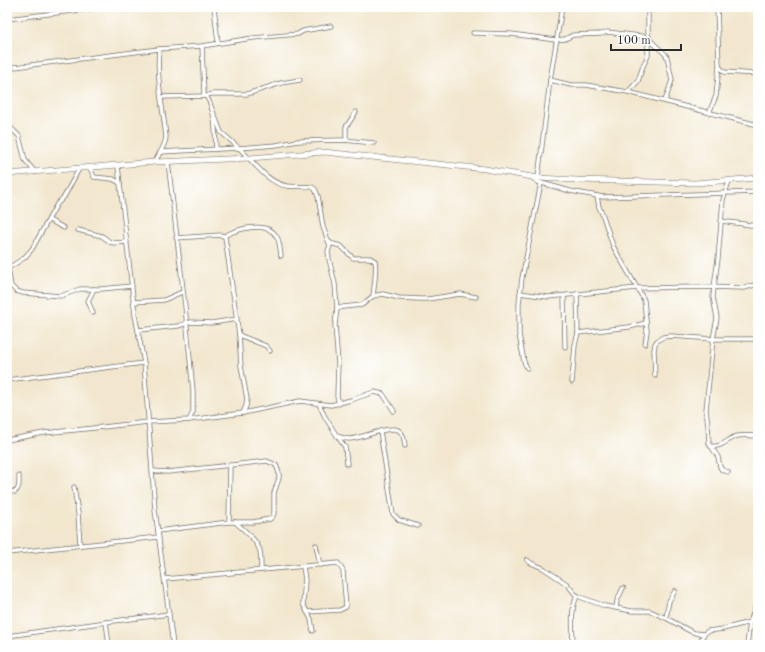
<svg xmlns="http://www.w3.org/2000/svg" width="765" height="652" font-family="'Old Standard TT',serif">
<style>
.lines{fill:none;stroke-linecap:round;stroke-linejoin:round}
.minor-casing{stroke:#716d64;stroke-width:5}
.secondary-casing{stroke:#716d64;stroke-width:6}
.minor{stroke:#fff;stroke-width:3.5}
.secondary{stroke:#fff;stroke-width:5}
</style>
<rect width="100%" height="100%" fill="#fff"/>
<filter id="ink" filterUnits="userSpaceOnUse"><feTurbulence type="fractalNoise" baseFrequency=".025" numOctaves="2"/><feDisplacementMap in="SourceGraphic" scale="8" xChannelSelector="R" yChannelSelector="G"/><feConvolveMatrix kernelMatrix="1 2 1 2 8 2 1 2 1" color-interpolation-filters="sRGB"/></filter>
<filter id="wash" filterUnits="userSpaceOnUse"><feTurbulence type="fractalNoise" baseFrequency=".012" numOctaves="4" result="noise"/><feDisplacementMap in="SourceGraphic" scale="16" xChannelSelector="R" yChannelSelector="G"/><feGaussianBlur stdDeviation="0.9" result="paint"/><feColorMatrix in="noise" values="0 0 0 0 0 0 0 0 0 0 0 0 0 0 0 0 0 1.4 0 .05"/><feComposite in="paint" operator="in"/></filter>
<g filter="url(#wash)">
<rect width="100%" height="100%" fill="#f2e7ce"/>
</g>
<g filter="url(#ink)">
<g class="lines">
<defs>
<g id="minor">
<polyline points="214,7 218,43"/>
<polyline points="7,19 105,7"/>
<polyline points="473,33 511,34 556,40 565,39 573,35 601,34 607,32 649,37"/>
<polyline points="649,39 665,54 667,57 672,80 665,101"/>
<polyline points="202,46 204,95"/>
<polyline points="719,66 724,72 758,74"/>
<polyline points="7,68 159,49 202,46 253,38 298,34 303,31 331,26"/>
<polyline points="550,80 571,85 586,85 628,92 758,125"/>
<polyline points="628,92 638,81 643,66 648,56 648,7"/>
<polyline points="206,96 211,94 247,94 281,83 300,80"/>
<path d="M162,97L206,96C216,110 215,132 216,149"/>
<polyline points="212,109 221,132 239,148 276,145 298,141 343,140 374,143"/>
<polyline points="709,113 716,96 719,66 717,7"/>
<polyline points="7,124 19,136 25,160 35,172"/>
<polyline points="346,140 346,127 356,112"/>
<path d="M160,152L239,148C253,161 267,183 287,186C295,187 304,186 312,187L315,189L318,196L323,227L330,246L328,251L329,259L335,284L337,309L335,325L338,363L337,396L339,404"/>
<path d="M155,162C159,153 165,147 166,137C163,108 156,78 159,49"/>
<polyline points="168,162 185,306 193,391 193,412 189,420"/>
<polyline points="118,166 135,315 144,363 155,510 173,645"/>
<polyline points="90,168 94,177 113,179 120,183"/>
<polyline points="531,177 538,182 570,191 603,197 758,192"/>
<polyline points="538,178 550,80 562,7"/>
<polyline points="597,196 599,207 603,216 613,246 644,300 647,331 645,344"/>
<polyline points="49,220 64,228"/>
<polyline points="721,221 758,226"/>
<polyline points="78,230 102,236 110,242 114,243 127,242"/>
<path d="M224,236C237,229 268,220 277,237C280,242 280,250 281,256"/>
<polyline points="176,238 221,235 225,237 239,335 241,366 247,399 246,406 243,413"/>
<path d="M329,242L333,244L341,246L353,258H370L375,261C377,268 374,288 373,296"/>
<polyline points="8,268 11,286 16,291 23,293 61,296 80,289 101,289 132,286"/>
<polyline points="7,269 24,258 32,249 57,204 64,197 79,169"/>
<polyline points="520,293 548,297 637,288 704,287 744,288 758,284"/>
<polyline points="564,296 565,347"/>
<polyline points="134,302 164,300 182,292"/>
<polyline points="337,309 343,307 362,305 373,296 383,294 399,298 420,299 428,299 460,294 476,297"/>
<polyline points="93,313 88,301 94,289"/>
<polyline points="139,330 178,326 191,322 212,323 237,319"/>
<polyline points="578,333 629,327 646,323"/>
<polyline points="239,335 266,346 270,351"/>
<polyline points="527,368 524,362 519,334 519,304 522,278 541,183"/>
<polyline points="655,376 654,350 655,344 657,341 663,337 671,336 713,339 758,339"/>
<polyline points="7,380 144,363"/>
<polyline points="572,382 575,345 578,333 577,294"/>
<path d="M319,404L325,417L337,436C341,437 345,439 349,439C361,439 389,425 398,430C404,433 404,440 405,446"/>
<polyline points="380,431 393,514 399,520 418,526"/>
<polyline points="338,437 345,447 347,464"/>
<polyline points="7,440 44,433 85,429 148,422 189,420 243,413 300,401 331,405 351,400 374,392 383,394 394,411"/>
<path d="M710,446C721,448 726,441 734,437C741,434 751,436 758,436"/>
<polyline points="152,471 168,472 267,461 276,465 279,473 279,478 274,493 274,513 273,516 270,519 253,522 229,522 158,531"/>
<polyline points="728,472 722,470 720,467 718,457 709,443 708,425 706,410 713,339 717,318 713,297 714,287 718,259 723,200 729,181"/>
<polyline points="74,487 78,513 80,545"/>
<path d="M7,491L15,492C20,488 19,483 19,476"/>
<polyline points="229,522 230,465"/>
<path d="M235,522C244,530 256,539 260,551C261,557 261,564 261,570"/>
<polyline points="316,545 320,565"/>
<polyline points="7,553 159,537"/>
<polyline points="527,560 531,563 543,568 567,584 575,594 580,597 605,606 632,611 650,611 666,618 690,631 695,633 704,634"/>
<polyline points="303,566 305,580 303,604 311,619 313,631"/>
<polyline points="165,579 338,563 343,571 346,607 340,610 307,612"/>
<polyline points="616,607 617,601 623,588"/>
<polyline points="666,618 669,601 675,591"/>
<polyline points="106,622 109,645"/>
<polyline points="7,636 114,621 169,614"/>
<path d="M573,645C573,630 570,610 577,596"/>
<polyline points="698,645 704,634 708,631 723,629 750,622"/>
<polyline points="747,645 750,622 758,601"/>
</g>
<polyline id="secondary" points="7,174 155,162 250,158 324,152 485,169 538,178 577,180 695,183 758,178"/>
</defs>
<use href="#minor" class="minor-casing"/>
<use href="#secondary" class="secondary-casing"/>
<use href="#minor" class="minor"/>
<use href="#secondary" class="secondary"/>
</g>
</g>
<rect width="765" height="652" fill="none" stroke="#fff" stroke-width="24"/>
<path d="M611 44v6h70v-6" fill="none" stroke="#2b2b2b" stroke-width="2"/>
<text x="617" y="44" font-size="12" fill="#2b2b2b" stroke="#ffffff" stroke-width="3" paint-order="stroke">100 m</text>
</svg>
